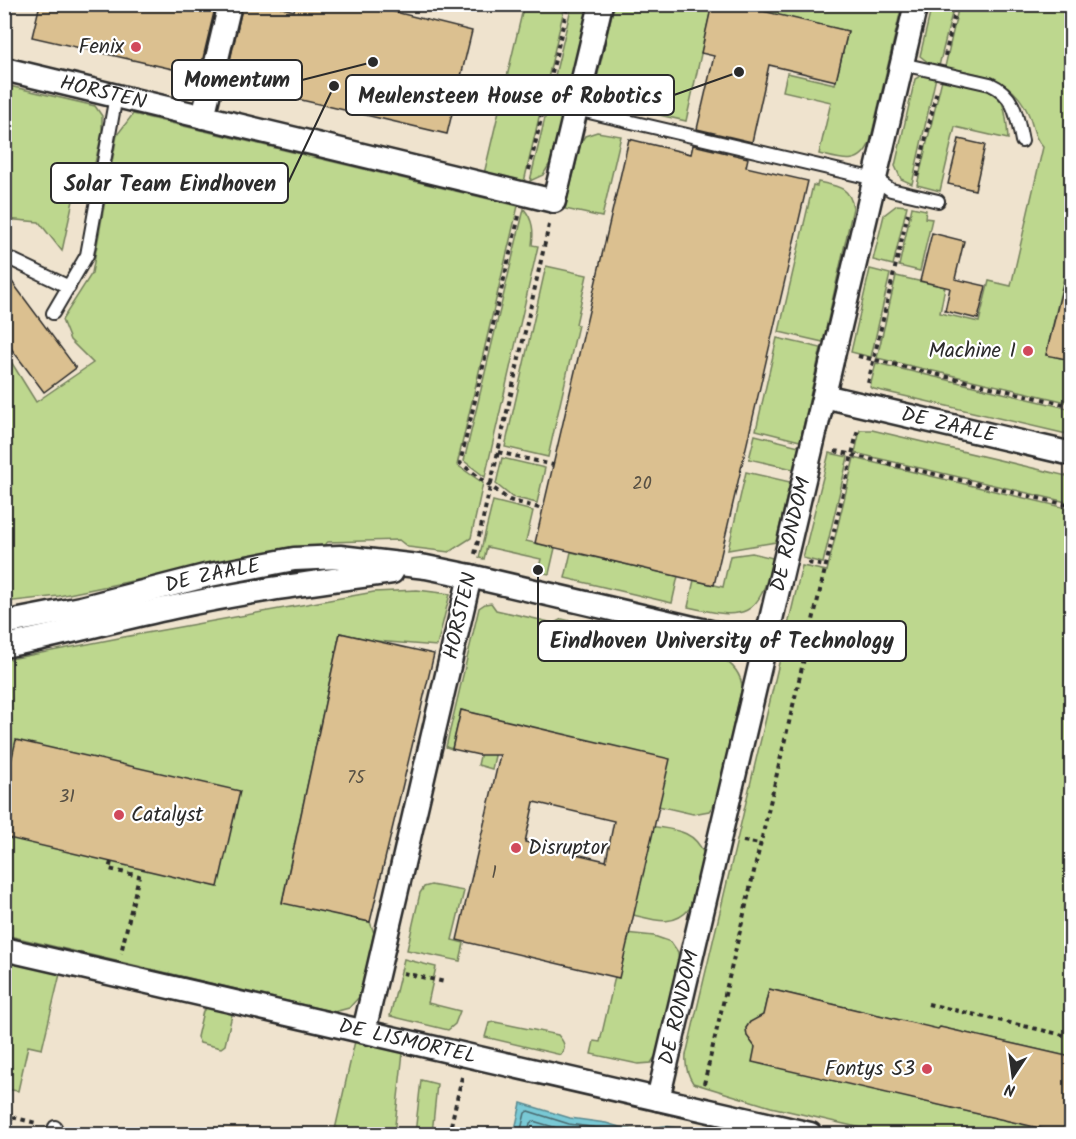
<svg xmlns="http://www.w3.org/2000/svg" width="1076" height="1139" font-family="Kalam,sans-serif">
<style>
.built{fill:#efe3ce}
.green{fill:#bdd78e;stroke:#74815c;stroke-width:1.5}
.water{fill:#79c9d5;stroke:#5a8a91;stroke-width:1.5}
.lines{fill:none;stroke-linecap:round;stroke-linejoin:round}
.shore{stroke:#4a6a6f;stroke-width:1.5}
.building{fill:#dbc090;stroke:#2b2b2b;stroke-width:1.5;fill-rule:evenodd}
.lane-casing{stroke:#2b2b2b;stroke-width:16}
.street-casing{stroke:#2b2b2b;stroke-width:27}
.path{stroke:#2b2b2b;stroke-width:4;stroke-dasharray:4.5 4.5;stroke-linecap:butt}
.lane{stroke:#fff;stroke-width:12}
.street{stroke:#fff;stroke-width:22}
.poi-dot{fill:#d1495b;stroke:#fff;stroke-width:2}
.labels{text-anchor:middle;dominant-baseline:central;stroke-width:4.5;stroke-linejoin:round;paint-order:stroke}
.number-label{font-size:18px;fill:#575044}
.poi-label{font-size:21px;fill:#2b2b2b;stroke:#fff;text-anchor:end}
.street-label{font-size:21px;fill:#2b2b2b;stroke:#fff}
.leader{fill:none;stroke:#2b2b2b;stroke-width:2}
.callout-dot{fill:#2b2b2b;stroke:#fff;stroke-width:2}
.callout{fill:#fff;stroke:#2b2b2b;stroke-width:2}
.callout-label{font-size:22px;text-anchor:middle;font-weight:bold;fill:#2b2b2b}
</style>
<rect width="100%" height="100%" fill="#f8f2e9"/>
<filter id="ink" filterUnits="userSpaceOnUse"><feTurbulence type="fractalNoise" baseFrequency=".0167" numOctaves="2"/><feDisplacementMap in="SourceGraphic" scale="12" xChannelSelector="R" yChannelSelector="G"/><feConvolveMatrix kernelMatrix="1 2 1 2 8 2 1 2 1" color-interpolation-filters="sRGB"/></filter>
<g filter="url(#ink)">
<rect class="built" x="5" y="5" width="1066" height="1129"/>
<g class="green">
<polygon points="572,4 588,5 552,160 543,175 530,181"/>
<polygon points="518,5 565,5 524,182 484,174 523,9 518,8"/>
<path d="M614,5H712L686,121L611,104C600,98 596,94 596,82Z"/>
<path d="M733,5H902L870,142C860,168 840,159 819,154L831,102L783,91L787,73L835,84L848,31Z"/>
<polygon points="932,5 954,5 939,66 929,63 920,56"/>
<path d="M959,5H1071V248L1046,355L1071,360V403L877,358L896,276L945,287L940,313L979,322L989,281L1011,286L1043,147C1034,139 1033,124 1028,113C1012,76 980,75 945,67Z"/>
<polygon points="922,75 936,77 912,184 901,179 895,166 915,79"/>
<path d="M942,79C958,82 992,86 1001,101C1007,111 1007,128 1008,139L955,127L940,191L917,185Z"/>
<polygon points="5,85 95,106 102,116 102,133 86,201 74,196 62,251 39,222 5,219"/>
<polygon points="133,114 518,206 457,465 483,483 471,538 449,552 408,547 399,540 328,542 321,547 205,566 59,596 5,602 4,362 10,360 36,402 93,363 70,340 62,320 92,273 117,135"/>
<polygon points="597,132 621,136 602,217 565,209 581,142 585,136"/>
<path d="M818,182C836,186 850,186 853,208L823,342L779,332L813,185L817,186Z"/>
<polygon points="897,205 907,206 893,265 873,260 884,215"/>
<polygon points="912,207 926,210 925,218 932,219 920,271 899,266"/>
<path d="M524,209C533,220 534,231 532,245L538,246L485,477L464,461Z"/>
<polygon points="546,266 587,275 576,324 578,325 548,457 505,447"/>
<polygon points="870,269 890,274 871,357 851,352"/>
<polygon points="777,338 821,348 800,441 756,430"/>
<polygon points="876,363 1071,409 1071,435 874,389 870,387"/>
<polygon points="860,430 872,430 1071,477 1071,503 855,453"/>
<polygon points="755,435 799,446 793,469 749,459"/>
<polygon points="829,453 848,457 823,563 803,558"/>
<polygon points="502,458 545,468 537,503 512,497 496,484"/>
<path d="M854,458L1071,509V1057L940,1027L936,1031L912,1023L769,989L762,1020L750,1022L746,1028L747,1036L910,1098L1065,1134H887L771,1107L693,1083C687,1074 685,1066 686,1055L802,566L827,571Z"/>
<polygon points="746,472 790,482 776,542 728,550"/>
<polygon points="493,501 533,511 526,541 555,548 549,574 538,572 541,559 487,547 484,559 479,558"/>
<polygon points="571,552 678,576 672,603 565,578"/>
<path d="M752,553L773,558C759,619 745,620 688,607L694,580L723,587L730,556Z"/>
<polygon points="417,590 450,594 437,646 376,641 340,633 282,902 370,922 374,933 360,996 349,1008 334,1012 5,935 5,660 124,637 374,592"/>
<path d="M491,603L496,610L554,623L562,619L719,656C731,663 741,672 742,687L716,802L709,811L693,814L654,805L503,721L492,769L478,765L489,717L461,710L452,749L446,747L479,608L485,604Z"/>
<path d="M650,826C673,830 694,829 704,854L690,908C673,929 652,919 629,914Z"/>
<polygon points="431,885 464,891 452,940 464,943 460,961 407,950 420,893 424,887"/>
<polygon points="625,933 654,936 671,942 678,952 679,966 658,1052 651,1063 638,1064 591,1054 594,1041 600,1042"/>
<polygon points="404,959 436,967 428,1003 460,1011 455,1024 448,1030 390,1016"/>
<polygon points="4,961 60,974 42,1049 28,1046 18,1091 5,1089"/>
<polygon points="208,1007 230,1012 232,1015 225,1045 221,1048 200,1043 197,1037 203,1011"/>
<path d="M495,1022L558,1035C564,1042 567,1047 561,1055L485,1037L489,1023Z"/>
<polygon points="355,1041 403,1052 394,1134 334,1134"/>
<polygon points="421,1080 437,1084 432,1134 415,1134"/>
</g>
<polygon class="water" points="521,1103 570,1118 606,1123 626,1129 635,1130 665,1126 676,1128 688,1134 514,1134"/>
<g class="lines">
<g class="shore">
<polyline points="520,1134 525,1113 528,1111 569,1124 605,1129 623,1134"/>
<polyline points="528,1134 530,1123 533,1121 567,1131 589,1134"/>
</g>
</g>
<g class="building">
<polygon points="40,4 216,4 199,75 32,37"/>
<polygon points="243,4 268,4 294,11 296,4 363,4 472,31 447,134 225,82"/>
<polygon points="712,4 733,4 848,31 836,81 769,65 752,142 697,129 714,56 701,53"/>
<polygon points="629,139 691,154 693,145 748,158 746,167 808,181 714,585 535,543"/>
<polygon points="959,139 985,145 975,190 948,184"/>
<polygon points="932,233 964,241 955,279 986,286 978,319 945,311 950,288 920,281"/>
<polygon points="4,271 76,368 44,392 4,339"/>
<polygon points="1063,285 1071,286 1071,360 1046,355"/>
<polygon points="340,633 434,654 370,922 282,903"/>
<path d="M461,710L670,759L619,978L457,940L500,755H479L452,749ZM534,802L614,821L606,861L525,842Z"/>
<polygon points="16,740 240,791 218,887 4,837 4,792"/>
<polygon points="769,989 938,1029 940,1027 1071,1057 1071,1134 1065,1134 752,1062 755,1047 747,1036 746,1028 750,1022 763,1015"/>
</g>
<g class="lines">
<defs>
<g id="lane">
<path d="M902,64L990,84C1015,95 1017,117 1022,141"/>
<polyline points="576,109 875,179 891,190 938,201"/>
<polyline points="4,256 69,287"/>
<polyline points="53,313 87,255 116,96"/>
<polyline points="52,1134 55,1127"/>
</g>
<g id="street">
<path id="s1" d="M4,69L554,201L601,4"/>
<polyline points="203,117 230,4"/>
<path id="s2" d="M824,396L1072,454"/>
<path id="s3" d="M4,623L81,608L205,576L294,559L340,557L426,567L470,576L766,645"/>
<path d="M4,646C62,635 117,619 174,607C246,591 319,582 392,572"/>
<path id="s4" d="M4,949L810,1134"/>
<polyline points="364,1031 470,576"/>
<path id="s5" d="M658,1099L916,4"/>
</g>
</defs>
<use href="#lane" class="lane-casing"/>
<use href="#street" class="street-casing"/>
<g class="path">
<polyline points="945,56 957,4"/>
<polyline points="529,170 568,4"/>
<polyline points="917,176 937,90"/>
<polyline points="519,216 460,463 509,500 543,509"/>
<polyline points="858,356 1072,406"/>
<polyline points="868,383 908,213"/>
<polyline points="835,451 1072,506"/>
<polyline points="498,452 553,465"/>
<polyline points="475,554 549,225"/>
<polyline points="808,563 825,566"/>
<polyline points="743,841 760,844"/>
<polyline points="111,862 109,869 139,876 121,953"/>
<polyline points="403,973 445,982"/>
<polyline points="928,1004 1072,1037"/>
<polyline points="704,1084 858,429"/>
<polyline points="4,1119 12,1117 36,1123"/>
<polyline points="188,1134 190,1127"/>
<polyline points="449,1134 462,1077"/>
</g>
<use href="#lane" class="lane"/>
<use href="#street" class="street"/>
</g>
</g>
<g class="poi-dot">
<circle cx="136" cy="47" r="6"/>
<circle cx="1028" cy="351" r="6"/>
<circle cx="119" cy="815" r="6"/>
<circle cx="516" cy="848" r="6"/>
<circle cx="927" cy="1069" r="6"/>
</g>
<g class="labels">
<g class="number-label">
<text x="642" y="484">20</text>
<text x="356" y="778">75</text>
<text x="67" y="797">31</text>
<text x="494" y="873">1</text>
</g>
<g class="poi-label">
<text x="124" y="47">Fenix</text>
<text x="1016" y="351">Machine I</text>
<text x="131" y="815" text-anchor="start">Catalyst</text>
<text x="528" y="848" text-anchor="start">Disruptor</text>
<text x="915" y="1069">Fontys S3</text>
</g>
<g class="street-label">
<text stroke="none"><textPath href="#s1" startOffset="102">HORSTEN</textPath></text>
<text stroke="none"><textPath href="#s2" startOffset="128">DE ZAALE</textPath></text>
<text stroke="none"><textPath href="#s5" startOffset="580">DE RONDOM</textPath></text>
<text stroke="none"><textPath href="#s3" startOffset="214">DE ZAALE</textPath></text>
<text transform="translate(461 616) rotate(-77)">HORSTEN</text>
<text stroke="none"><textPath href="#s5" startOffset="94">DE RONDOM</textPath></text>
<text stroke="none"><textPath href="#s4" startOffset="414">DE LISMORTEL</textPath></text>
</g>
</g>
<path class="leader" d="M373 62L302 80M739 72L674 95M334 86L288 183M538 570L538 641"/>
<g class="callout-dot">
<circle cx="373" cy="62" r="6"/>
<circle cx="739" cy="72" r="6"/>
<circle cx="334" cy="86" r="6"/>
<circle cx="538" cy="570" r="6"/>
</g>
<g class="callout">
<rect x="172" y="60" width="130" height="40" rx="6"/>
<rect x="346" y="75" width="328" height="40" rx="6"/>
<rect x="51" y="163" width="237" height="40" rx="6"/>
<rect x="538" y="621" width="368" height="40" rx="6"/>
</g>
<g class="callout-label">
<text x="237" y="87">Momentum</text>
<text x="510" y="103">Meulensteen House of Robotics</text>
<text x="170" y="191">Solar Team Eindhoven</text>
<text x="722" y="648">Eindhoven University of Technology</text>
</g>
<rect width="1076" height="1139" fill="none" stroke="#fff" stroke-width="24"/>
<rect x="12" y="12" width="1052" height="1115" fill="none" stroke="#2b2b2b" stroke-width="2" filter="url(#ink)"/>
<g transform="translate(1013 1076) rotate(193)" stroke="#ffffff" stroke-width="4.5" paint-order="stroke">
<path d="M0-4.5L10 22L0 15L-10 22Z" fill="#2b2b2b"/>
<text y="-9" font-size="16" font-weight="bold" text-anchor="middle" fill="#2b2b2b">N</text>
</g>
</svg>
